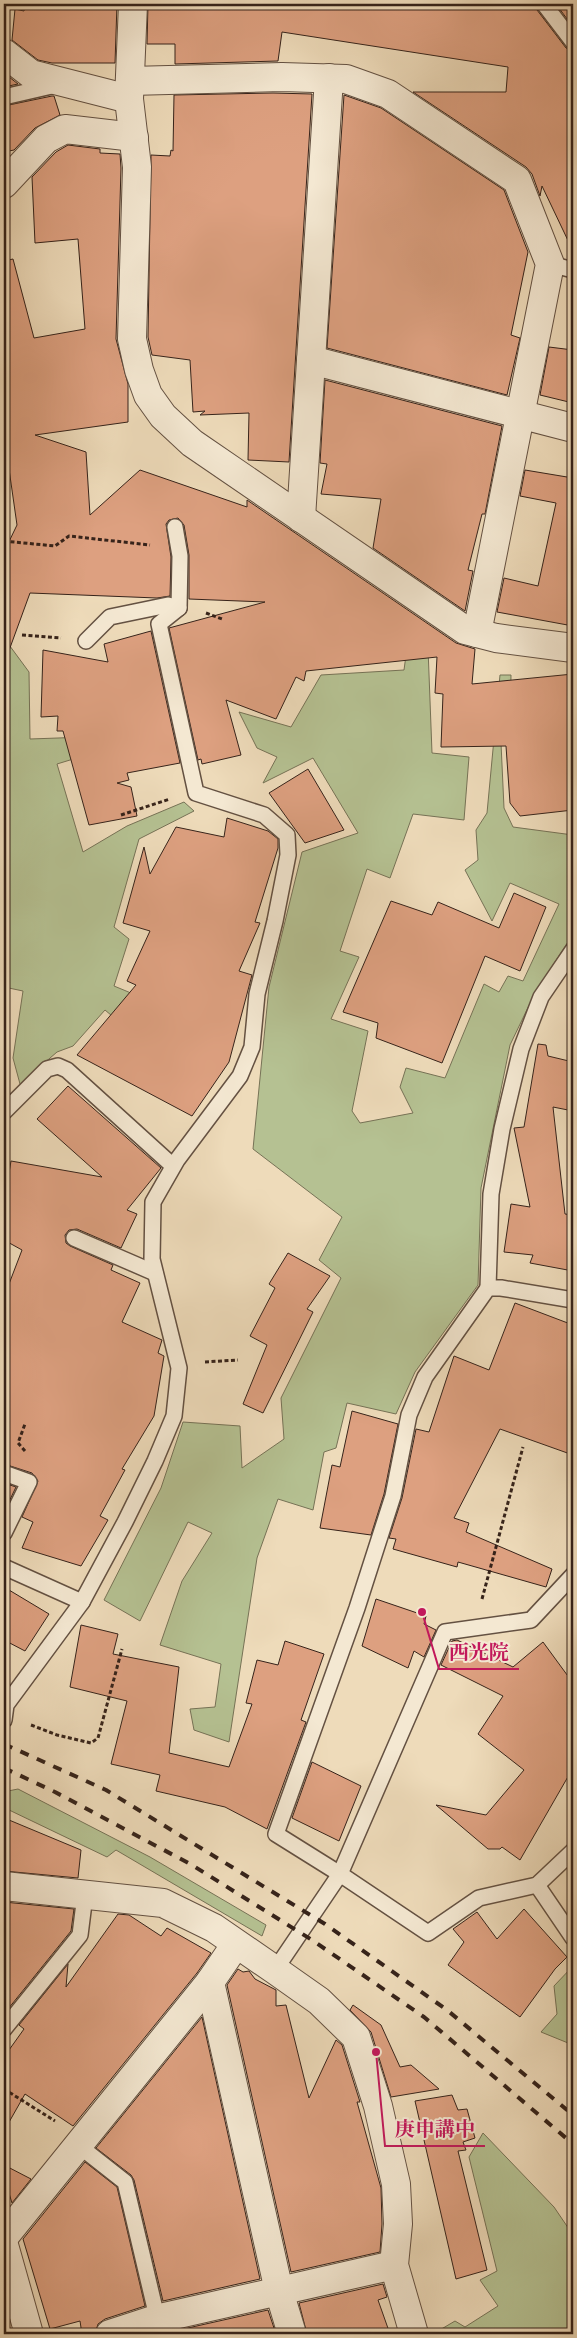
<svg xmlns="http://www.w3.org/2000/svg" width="577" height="2338" font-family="'IM FELL French Canon','Noto Serif JP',serif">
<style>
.green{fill:#b5c192;stroke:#767256}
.building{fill:#dda080;stroke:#36231a}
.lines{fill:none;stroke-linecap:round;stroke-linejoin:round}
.lane-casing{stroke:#645142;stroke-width:18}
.street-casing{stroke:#645142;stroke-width:30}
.path{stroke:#36231a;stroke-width:3;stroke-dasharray:4 2.5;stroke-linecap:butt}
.lane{stroke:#f4e8d2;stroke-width:15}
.street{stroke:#f4e8d2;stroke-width:28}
.rail{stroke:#36231a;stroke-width:4;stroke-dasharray:9 9;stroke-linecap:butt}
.leader{fill:none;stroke:#c2185b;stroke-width:2}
.callout-dot{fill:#c2185b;stroke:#f4e8d2;stroke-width:2}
.callout-label{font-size:20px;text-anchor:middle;font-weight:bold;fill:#c2185b;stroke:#f4e8d2;stroke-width:4;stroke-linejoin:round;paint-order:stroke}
</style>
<rect width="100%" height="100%" fill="#eedbba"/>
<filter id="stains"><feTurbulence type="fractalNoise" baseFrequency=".004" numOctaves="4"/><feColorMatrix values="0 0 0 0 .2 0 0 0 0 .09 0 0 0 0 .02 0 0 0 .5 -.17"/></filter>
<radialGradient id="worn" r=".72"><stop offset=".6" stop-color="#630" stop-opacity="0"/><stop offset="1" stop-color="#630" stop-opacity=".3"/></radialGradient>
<g class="green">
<polygon points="409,633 428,648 432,753 469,757 464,820 413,814 390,878 367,869 340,951 359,957 331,1019 368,1031 352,1111 360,1123 413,1113 400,1087 406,1068 445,1078 484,984 499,992 508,976 523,981 559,904 510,883 492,921 465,870 478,860 476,830 487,813 500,675 511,675 510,740 501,743 504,808 513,827 573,835 573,934 535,993 510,1045 481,1188 478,1285 415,1372 396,1414 347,1403 336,1448 324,1452 313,1510 278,1499 257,1558 229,1742 194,1730 190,1709 215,1707 221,1664 160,1645 182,1581 212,1533 188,1522 140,1621 104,1600 161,1488 183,1422 240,1426 242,1468 284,1439 281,1398 341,1278 319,1260 342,1217 253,1149 269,987 302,852 358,833 313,758 263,783 277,757 257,748 239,712 291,727 321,675 404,670"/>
<polygon points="4,638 29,672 30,739 86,737 96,752 57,764 83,852 127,826 184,802 194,811 139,839 114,927 129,939 114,986 143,998 118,1021 105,1010 73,1046 57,1052 20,1084 13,1058 23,991 4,987 4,802 7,800 4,795"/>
<polygon points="18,1789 150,1857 266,1925 262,1936 116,1850 107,1857 7,1809 8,1791"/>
<polygon points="573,1966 573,2045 541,2032 557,2014 554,1986"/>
<polygon points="483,2133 554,2207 573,2235 573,2334 487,2334 482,2331 476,2334 433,2334 455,2321 465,2327 498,2306 480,2280 497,2271 469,2157"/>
</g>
<g class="building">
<polygon points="25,4 117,4 115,63 52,63 38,60 12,40 15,9 24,11"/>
<polygon points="148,4 535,4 537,10 566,48 573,51 573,251 542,186 540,196 532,174 526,167 413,92 506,92 508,67 282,32 278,61 175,64 175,44 147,44"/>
<polygon points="556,4 573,4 573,27"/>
<polygon points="4,73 18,84 4,87"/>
<polygon points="273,93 312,94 289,462 248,460 249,413 200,415 205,411 193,412 190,360 152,355 148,337 151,155 170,156 171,150 173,151 174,95"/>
<polygon points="344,95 381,108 504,190 528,252 511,335 520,338 507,395 327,348"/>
<polygon points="52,96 54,96 60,115 35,128 14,150 4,152 4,106"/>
<polygon points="68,145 100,149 100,153 120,154 121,168 116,339 128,384 128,422 35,435 86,452 90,515 140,470 247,507 247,500 456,643 475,649 472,684 573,674 573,810 520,816 510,803 506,746 441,747 443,694 435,693 437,657 306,671 304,681 296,677 276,719 226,700 241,755 202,764 201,759 198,760 169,628 265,602 189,599 189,555 184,525 178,518 169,520 166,524 171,557 170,596 157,598 30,593 7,656 4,656 4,552 17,525 9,469 4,394 4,261 13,259 34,338 85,329 78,239 35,243 32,177 56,152"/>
<polygon points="549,347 573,350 573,403 540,395"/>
<polygon points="325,380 502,426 485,514 482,514 468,570 473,571 465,611 373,548 381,499 321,494 327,464 320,463"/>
<polygon points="525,470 573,478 573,626 497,612 504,578 538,586 556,503 520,496"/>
<polygon points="151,631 180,763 127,773 129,780 117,783 131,787 137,816 89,825 63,731 57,731 58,716 41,717 43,650 108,662 104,644"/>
<polygon points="308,769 344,830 305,843 269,793"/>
<polygon points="227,818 268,831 278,839 278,848 255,922 260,923 239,971 252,975 229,1062 192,1116 77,1055 136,985 127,981 150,931 123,923 144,847 150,874 176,827 224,837"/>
<polygon points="514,893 546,907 520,971 485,956 442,1063 376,1038 378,1023 343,1012 391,901 432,915 438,902 499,928"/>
<polygon points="538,1044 546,1045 548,1056 573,1062 573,1111 553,1107 565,1214 573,1215 573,1271 530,1263 533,1255 504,1252 511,1204 530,1207 514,1128 524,1127"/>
<polygon points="68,1086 161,1168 127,1210 137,1214 121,1248 77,1229 69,1230 65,1235 66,1243 70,1246 113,1265 111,1270 140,1283 122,1322 162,1340 158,1353 164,1356 154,1416 122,1469 125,1470 100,1516 108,1520 81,1566 22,1548 33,1522 22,1517 38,1481 32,1473 4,1464 4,1297 22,1250 4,1240 4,1203 11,1161 102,1177 37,1119"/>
<polygon points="288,1253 330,1276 307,1309 313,1312 263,1413 243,1404 267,1345 250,1336 275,1288 269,1284"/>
<polygon points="515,1303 573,1325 573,1455 500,1429 454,1518 469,1523 466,1532 552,1569 546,1587 458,1562 457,1567 393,1549 396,1539 389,1538 402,1498 416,1429 429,1432 454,1356 489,1370"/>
<polygon points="352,1411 398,1424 384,1494 371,1535 320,1528 332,1465 340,1467"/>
<polygon points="4,1483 16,1487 5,1510 4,1509"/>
<polygon points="4,1587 49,1614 25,1651 4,1640"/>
<polygon points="376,1599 426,1616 424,1624 436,1630 424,1657 414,1651 408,1668 362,1646"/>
<polygon points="81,1625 118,1634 113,1654 179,1667 169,1753 229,1767 252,1704 246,1703 257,1660 278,1665 285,1641 324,1654 301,1720 306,1722 267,1829 225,1807 156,1791 160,1775 111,1764 127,1701 70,1687"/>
<polygon points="457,1640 513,1667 543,1642 573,1683 573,1768 520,1860 502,1847 500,1849 488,1849 436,1805 486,1815 524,1770 478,1734 503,1696 441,1665 452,1641"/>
<polygon points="312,1762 361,1786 339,1841 292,1818"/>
<polygon points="9,1820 81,1850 78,1878 4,1871"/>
<polygon points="4,1902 74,1909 71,1931 4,2014"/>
<polygon points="524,1909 567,1957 555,1969 520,2017 448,1965 464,1942 453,1929 477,1912 497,1939"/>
<polygon points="118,1914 129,1915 161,1936 167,1928 211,1953 197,1973 73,2126 25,2094 4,2131 4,2057 24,2029 19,2025 68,1964 66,1987"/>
<polygon points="238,1969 243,1972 249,1971 255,1979 276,1990 276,2006 286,2005 309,2098 336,2040 342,2045 360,2102 357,2102 381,2188 382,2224 380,2252 291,2272 227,1985"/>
<polygon points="353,2005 381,2025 400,2067 411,2065 439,2089 391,2097 371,2032 350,2010"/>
<polygon points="202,2017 260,2279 163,2301 134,2180 131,2175 96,2148"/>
<polygon points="452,2095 458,2110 467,2109 475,2138 463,2142 466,2150 458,2151 487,2270 456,2279 415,2101"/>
<polygon points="85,2162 117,2187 145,2306 105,2319 98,2324 95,2334 82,2334 80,2321 50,2329 23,2239"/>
<polygon points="4,2165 31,2179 12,2203 4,2177"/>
<polygon points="383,2284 387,2297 378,2300 390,2334 307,2334 299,2303"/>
<polygon points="268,2310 276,2334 170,2334 170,2332"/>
</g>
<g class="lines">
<defs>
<g id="lane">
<polyline points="544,4 573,42"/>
<polyline points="4,97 56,85"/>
<polyline points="550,264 573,270"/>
<polyline points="86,641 110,617 168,605 179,608"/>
<polyline points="4,1112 47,1069 58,1066 67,1070 173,1166"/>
<polyline points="74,1238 155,1273"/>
<polyline points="488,1288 491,1194 502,1129 521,1049 541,997 573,950"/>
<polyline points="573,1300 501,1288 488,1288 425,1377 409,1415 393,1496 357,1608 276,1834 340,1874 428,1933 479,1898 537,1885 573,1851"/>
<polyline points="4,1473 29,1482 4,1533"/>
<polyline points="4,1567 82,1602"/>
<polyline points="4,1720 6,1705 82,1602 125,1522 155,1461 174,1416 179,1368 152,1259 153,1202 177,1160 240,1076 252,1047 257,994 275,921 288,855 287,835 264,815 196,793 159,624 179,608 180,556 175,527"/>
<polyline points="537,1885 573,1938"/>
<polyline points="275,1970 340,1874 445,1632 531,1620 573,1575"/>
<polyline points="4,2029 80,1935 85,1895"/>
<polyline points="78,2145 125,2182 161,2334"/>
</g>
<g id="street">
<polyline points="133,4 129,99 137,167 132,339 139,370 148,395 163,416 192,443 465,630 496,638 573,648"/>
<polyline points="4,53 31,74 129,99"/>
<polyline points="130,81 282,77 346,79 388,94 517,180 550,264 477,633"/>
<polyline points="4,184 46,139 65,129 134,137"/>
<polyline points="311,360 573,428"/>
<polyline points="301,518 329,78"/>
<polyline points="4,1886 163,1903 214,1928 275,1970 319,2001 356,2037 378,2106 396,2184 398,2224 394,2265 414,2334"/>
<polyline points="210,1982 279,2291 292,2334"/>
<polyline points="4,2237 210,1982 236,1944"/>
<polyline points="4,2245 29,2334"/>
<polyline points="110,2334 156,2319 394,2265"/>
</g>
</defs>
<use href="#lane" class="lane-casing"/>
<use href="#street" class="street-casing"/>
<g class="path">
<polyline points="4,541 55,546 69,536 150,545"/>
<polyline points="206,613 222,619"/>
<polyline points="22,635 61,638"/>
<polyline points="121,815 170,799"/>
<polyline points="205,1362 238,1360"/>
<polyline points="25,1451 18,1443 25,1424"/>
<polyline points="482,1599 523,1447"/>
<polyline points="31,1725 57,1735 91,1743 98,1738 122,1649"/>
<polyline points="4,2089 55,2121"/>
</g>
<use href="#lane" class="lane"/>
<use href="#street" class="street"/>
<g class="rail">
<polyline points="4,1744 106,1790 325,1924 447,2010 573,2115"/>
<polyline points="4,1768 55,1792 192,1865 312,1940 424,2017 573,2144"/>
</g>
</g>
<path class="leader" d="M422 1612L439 1669H519M376 2052L385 2146H485"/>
<g class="callout-dot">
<circle cx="422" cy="1612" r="5"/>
<circle cx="376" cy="2052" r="5"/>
</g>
<g class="callout-label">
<text x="479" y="1659">西光院</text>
<text x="435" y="2136">庚申講中</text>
</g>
<rect width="577" height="2338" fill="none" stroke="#eedbba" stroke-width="20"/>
<rect x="5" y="5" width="567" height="2328" fill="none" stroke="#36231a" stroke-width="2.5"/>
<rect x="10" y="10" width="557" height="2318" fill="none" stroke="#36231a"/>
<rect width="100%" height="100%" filter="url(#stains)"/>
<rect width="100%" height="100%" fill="url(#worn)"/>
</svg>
